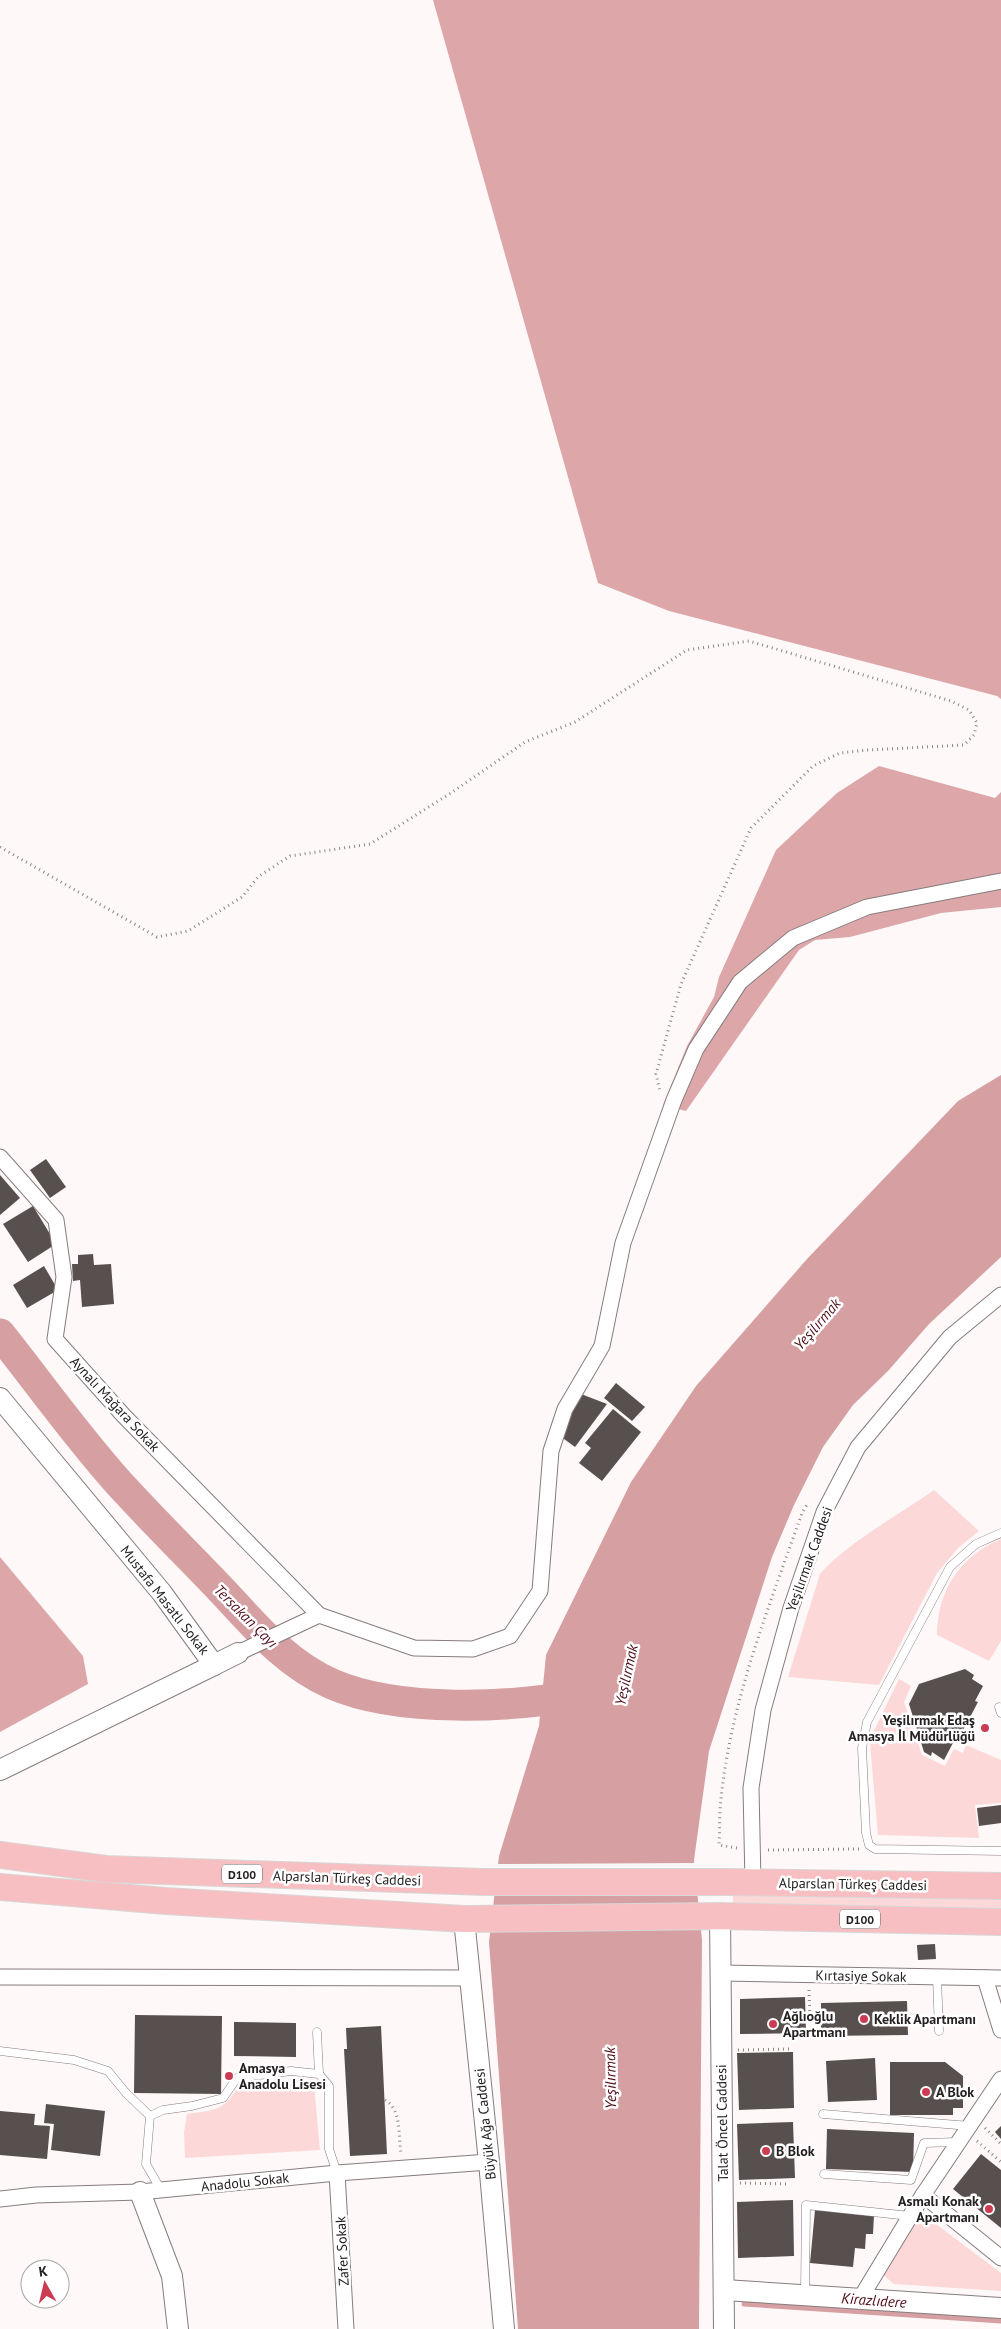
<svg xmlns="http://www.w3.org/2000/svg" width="1001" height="2329" font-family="'PT Sans',sans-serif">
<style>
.green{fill:#fcd8d9}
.forest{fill:#dda7a9}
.water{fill:#d6a0a2}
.pier{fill:#fff8f8}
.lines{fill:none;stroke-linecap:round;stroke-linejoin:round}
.stream{stroke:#d6a0a2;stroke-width:5}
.river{stroke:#d6a0a2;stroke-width:31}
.building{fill:#584f4f}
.service-casing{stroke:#867c7d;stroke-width:9}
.minor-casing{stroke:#867c7d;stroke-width:17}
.tertiary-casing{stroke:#867c7d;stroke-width:22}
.trunk-casing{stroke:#d8d7d7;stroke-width:28}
.path{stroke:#8c8686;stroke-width:3;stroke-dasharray:1 4;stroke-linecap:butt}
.service{stroke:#fff;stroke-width:8}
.minor{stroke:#fff;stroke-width:15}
.tertiary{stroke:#fff;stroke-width:20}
.trunk{stroke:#f8bfc2;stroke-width:26}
.poi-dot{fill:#cb3b52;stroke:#fff;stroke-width:2}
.labels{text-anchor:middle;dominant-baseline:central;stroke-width:5;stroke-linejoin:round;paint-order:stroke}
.shield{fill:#fff;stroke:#666464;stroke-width:1}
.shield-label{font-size:12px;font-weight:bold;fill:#252121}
.street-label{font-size:14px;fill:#252121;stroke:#fff}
.poi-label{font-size:14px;font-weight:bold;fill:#252121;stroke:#fff;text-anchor:start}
.water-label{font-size:15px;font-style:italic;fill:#4e0c18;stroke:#fff}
</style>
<rect width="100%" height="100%" fill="#fff8f8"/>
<g class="green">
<path d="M934,1490L979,1531L959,1547L937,1573L879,1685L788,1677L820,1574C844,1545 902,1513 934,1490Z"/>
<path d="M1001,1539V1641L989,1661L937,1635C937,1591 960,1556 1001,1539Z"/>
<polygon points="899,1679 911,1686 904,1702 922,1755 945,1766 954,1749 963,1753 966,1745 1001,1760 1001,1803 975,1805 979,1838 878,1835 870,1743 871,1737"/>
<polygon points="733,1892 1001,1897 1001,1910 733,1906"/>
<path d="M314,2085L320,2150L185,2158L184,2132L187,2114C213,2110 222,2112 237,2089Z"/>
<polygon points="920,2212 1001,2273 1001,2291 894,2284 881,2273"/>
</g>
<g class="forest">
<polygon points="433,0 1001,0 1001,699 997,696 669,611 598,583"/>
<polygon points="879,766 995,798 1001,792 1001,907 941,913 850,937 815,940 799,950 686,1111 663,1105 687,1046 714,997 719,977 776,850 837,793"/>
<polygon points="0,1557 83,1656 88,1684 0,1732"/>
</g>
<polygon class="water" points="1001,1075 1001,1257 929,1324 888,1371 853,1405 823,1447 794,1505 772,1557 709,1751 694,1860 702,1940 699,2329 518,2329 489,1942 499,1856 539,1726 546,1655 631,1482 696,1386 807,1259 958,1101"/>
<polygon class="pier" points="697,1863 700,1894 492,1894 496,1864"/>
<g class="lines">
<polyline class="stream" points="744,2304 1001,2321"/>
<path class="river" d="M0,1334C39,1383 75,1434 117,1481C146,1513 176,1543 206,1574C246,1614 279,1661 332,1684C399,1713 512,1708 582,1694"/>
</g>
<g class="building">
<polygon points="46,1159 66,1187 50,1198 30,1170"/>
<polygon points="0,1175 20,1198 0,1215"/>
<polygon points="33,1206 56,1244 28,1262 3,1224"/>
<polygon points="93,1254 94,1265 111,1264 114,1304 82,1307 80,1280 73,1281 72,1264 78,1264 78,1255"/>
<polygon points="44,1266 58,1290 27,1308 13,1285"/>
<polygon points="616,1383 645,1407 632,1421 604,1398"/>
<polygon points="581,1394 607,1404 575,1447 560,1436"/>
<polygon points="613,1409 641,1432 602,1481 579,1463 591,1448 585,1443"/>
<polygon points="965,1669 974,1675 972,1679 983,1686 975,1701 978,1702 957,1742 954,1741 944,1760 932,1752 931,1756 924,1752 909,1704 919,1684"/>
<polygon points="1001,1805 1001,1823 979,1826 977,1808"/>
<polygon points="935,1944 936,1959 918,1960 917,1945"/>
<polygon points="805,1997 806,2033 740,2034 740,1999"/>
<polygon points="907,2001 908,2035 821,2036 821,2003"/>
<polygon points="135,2015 222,2016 221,2094 134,2093"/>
<polygon points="234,2022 296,2023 296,2057 234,2056"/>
<polygon points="381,2026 387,2154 350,2156 344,2049 347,2049 346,2028"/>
<polygon points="793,2052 794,2108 739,2110 737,2053"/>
<polygon points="875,2058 877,2100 828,2102 826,2061"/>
<polygon points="890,2062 945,2062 963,2076 963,2108 953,2108 953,2115 890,2115"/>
<polygon points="46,2104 105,2111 100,2156 51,2150 54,2124 44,2123"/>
<polygon points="0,2111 35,2114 34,2125 50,2126 47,2159 0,2155"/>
<polygon points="793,2122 795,2178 739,2180 737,2124"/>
<polygon points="1001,2126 1001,2139 995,2132"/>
<polygon points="827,2129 914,2133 913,2172 826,2169"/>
<polygon points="981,2154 1001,2170 1001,2228 953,2189"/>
<polygon points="793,2200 794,2256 738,2258 737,2202"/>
<polygon points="815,2210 874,2215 873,2234 866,2234 865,2249 855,2248 853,2267 810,2263"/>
</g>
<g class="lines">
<defs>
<g id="service">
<polyline points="1001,1533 976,1544 950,1567 867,1722 862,1748 866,1833 869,1845 875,1849 1001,1851"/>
<polyline points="999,1707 1001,1713"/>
<polyline points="937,1977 939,2031"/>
<polyline points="317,2032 319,2074"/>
<polyline points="0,2051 74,2060 108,2071 126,2093 150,2116 163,2110 192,2106 223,2098 237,2078 291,2071 319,2074 329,2086 329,2149 337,2173"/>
<polyline points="823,2114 970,2126"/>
<polyline points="150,2116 146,2164 161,2190"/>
<polyline points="824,2174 911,2180 924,2143 958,2142"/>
<polyline points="805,2293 806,2205 910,2216"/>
</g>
<g id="minor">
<polyline points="0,1157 56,1220 64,1277 55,1339 124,1416 319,1615"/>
<polyline points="238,1653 319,1615 414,1648 473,1649 510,1636 540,1591 551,1451 565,1409 602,1346 623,1243 674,1100 696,1049 740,982 793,938 867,907 1001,881"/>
<polyline points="753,1883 751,1788 763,1710 791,1608 824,1512 858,1447 950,1337 1001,1295"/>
<polyline points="721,1973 1001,1978"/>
<polyline points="0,1977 471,1978"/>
<polyline points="985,1978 1001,2030"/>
<polyline points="337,2173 346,2329"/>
<polyline points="923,2195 1001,2258"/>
<polyline points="0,2199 36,2195 140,2192 337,2173 489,2162"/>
<polyline points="860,2299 923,2195 1001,2079"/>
</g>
<g id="tertiary">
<polyline points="0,1398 162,1593 214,1665 0,1770"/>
<polyline points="214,1665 238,1653"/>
<polyline points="720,1916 724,2329"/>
<polyline points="464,1919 489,2162 504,2329"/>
<polyline points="140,2192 172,2276 178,2329"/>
<polyline points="724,2290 1001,2308"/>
</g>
<g id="trunk">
<polyline points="0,1855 106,1869 484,1882 726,1882 1001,1886"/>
<polyline points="0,1887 166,1901 464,1919 720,1916 1001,1922"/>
</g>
</defs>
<use href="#service" class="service-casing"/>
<use href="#minor" class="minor-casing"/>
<use href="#tertiary" class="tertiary-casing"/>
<use href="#trunk" class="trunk-casing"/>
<g class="path">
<polyline points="0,847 157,937 188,931 242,897 258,877 290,856 370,844 451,793 525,742 575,722 687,650 749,641 951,701 969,710 977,723 974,735 964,745 867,750 840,753 813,766 751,828 681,984 656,1074 660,1092"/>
<path d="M737,1848L719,1845C720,1830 719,1814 721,1799C731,1700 769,1607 802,1513L808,1503"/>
<polyline points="768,1850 859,1849"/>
<polyline points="809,1990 810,2021"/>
<polyline points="738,2050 790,2049"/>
<path d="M385,2100C402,2110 398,2135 401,2153"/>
<polyline points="985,2128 1001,2144"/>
<polyline points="977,2141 1001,2162"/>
<polyline points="740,2183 790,2184"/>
</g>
<use href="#service" class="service"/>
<use href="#minor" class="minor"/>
<use href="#tertiary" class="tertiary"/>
<use href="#trunk" class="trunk"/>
</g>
<g class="poi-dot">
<circle cx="985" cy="1728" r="5"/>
<circle cx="864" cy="2019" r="5"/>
<circle cx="773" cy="2024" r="5"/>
<circle cx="229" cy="2076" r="5"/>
<circle cx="926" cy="2092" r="5"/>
<circle cx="766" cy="2151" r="5"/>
<circle cx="989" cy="2209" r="5"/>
</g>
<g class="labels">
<g class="shield">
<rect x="222" y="1864.5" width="40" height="19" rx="4"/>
<rect x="840" y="1909.5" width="40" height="19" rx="4"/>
</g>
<g class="shield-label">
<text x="242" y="1874">D100</text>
<text x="860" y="1919">D100</text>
</g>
<g class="street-label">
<text transform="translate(115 1404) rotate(47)">Aynalı Mağara Sokak</text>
<text transform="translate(809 1559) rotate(-70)">Yeşilırmak Caddesi</text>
<text transform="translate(165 1600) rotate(52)">Mustafa Masatlı Sokak</text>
<text transform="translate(347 1878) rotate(2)">Alparslan Türkeş Caddesi</text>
<text transform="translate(853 1884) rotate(1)">Alparslan Türkeş Caddesi</text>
<text transform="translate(861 1976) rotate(1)">Kırtasiye Sokak</text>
<text transform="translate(722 2123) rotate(-91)">Talat Öncel Caddesi</text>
<text transform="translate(485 2124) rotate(-96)">Büyük Ağa Caddesi</text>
<text transform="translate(245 2182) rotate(-6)">Anadolu Sokak</text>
<text transform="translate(342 2251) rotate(-93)">Zafer Sokak</text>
</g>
<g class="poi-label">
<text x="975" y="1720" text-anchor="end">Yeşilırmak Edaş<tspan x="975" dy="16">Amasya İl Müdürlüğü</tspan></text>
<text x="783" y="2016">Ağlıoğlu<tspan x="783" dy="16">Apartmanı</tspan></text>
<text x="874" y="2019">Keklik Apartmanı</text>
<text x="239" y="2068">Amasya<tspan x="239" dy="16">Anadolu Lisesi</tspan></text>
<text x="936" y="2092">A Blok</text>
<text x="776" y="2151">B Blok</text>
<text x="979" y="2201" text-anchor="end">Asmalı Konak<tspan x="979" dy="16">Apartmanı</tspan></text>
</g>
<g class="water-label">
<text transform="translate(817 1324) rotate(-49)">Yeşilırmak</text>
<text transform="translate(246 1616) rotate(45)">Tersakan Çayı</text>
<text transform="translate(626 1675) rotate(-78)">Yeşilırmak</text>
<text transform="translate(610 2078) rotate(-91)">Yeşilırmak</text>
<text transform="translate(874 2300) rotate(4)">Kirazlıdere</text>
</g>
</g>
<g transform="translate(45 2284) rotate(352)"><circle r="24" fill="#ffffff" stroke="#a8a6a6"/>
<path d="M0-4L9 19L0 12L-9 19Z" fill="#cb3b52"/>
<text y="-8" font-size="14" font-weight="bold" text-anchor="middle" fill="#252121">K</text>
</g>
</svg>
